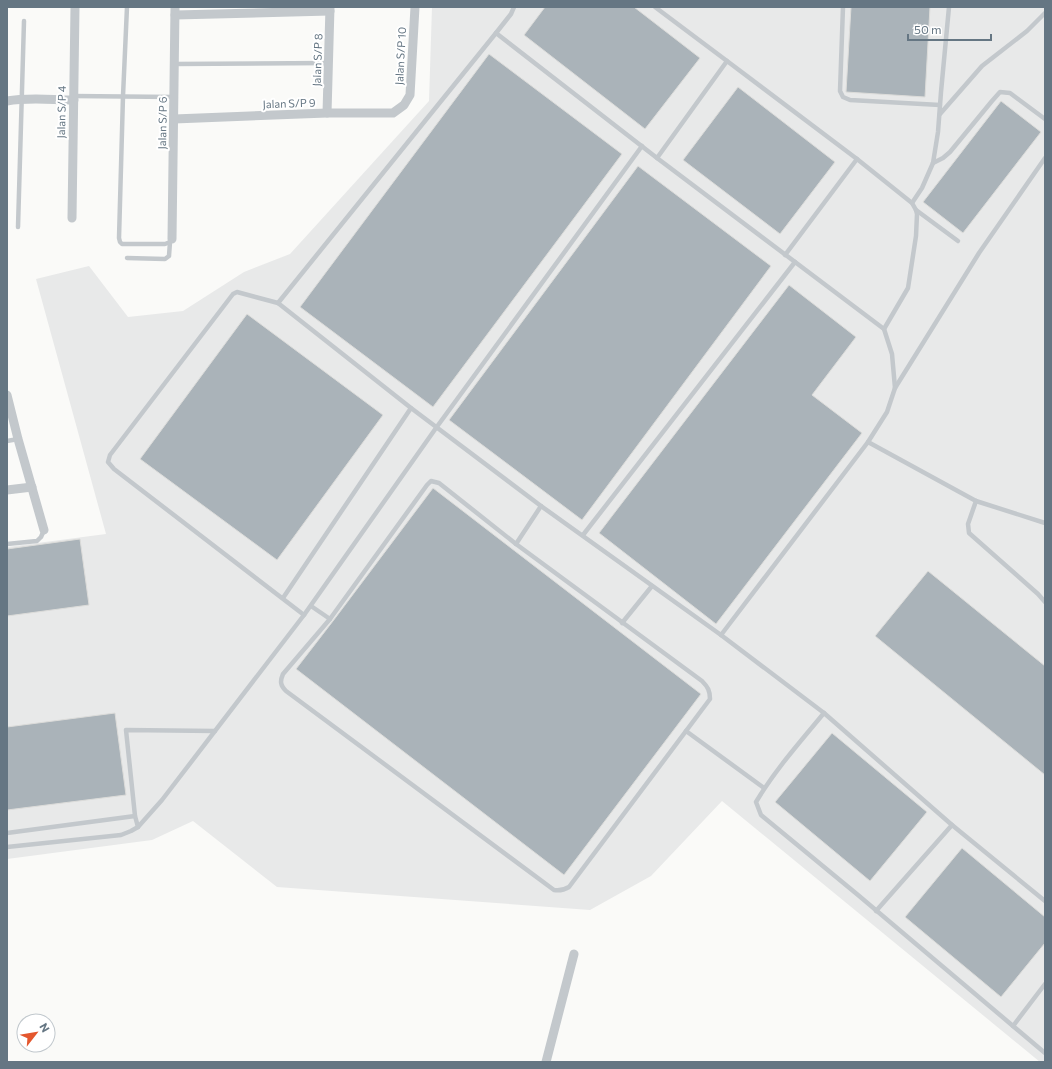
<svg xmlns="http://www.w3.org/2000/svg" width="1052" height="1069" font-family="Commissioner,sans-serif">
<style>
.built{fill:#e8e9e9}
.building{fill:#aab3b9;stroke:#dcdcda}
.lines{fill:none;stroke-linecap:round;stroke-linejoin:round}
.lane{stroke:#c3c8cc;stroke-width:4.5}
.street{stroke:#c3c8cc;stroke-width:9}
.labels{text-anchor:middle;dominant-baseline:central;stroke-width:4;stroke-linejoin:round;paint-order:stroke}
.street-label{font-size:11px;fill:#657683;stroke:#fff}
</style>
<rect width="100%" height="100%" fill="#fafaf8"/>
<polygon class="built" points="432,7 1045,7 1045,1062 1040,1062 722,801 651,876 590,910 277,887 193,821 152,840 7,859 7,547 106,534 36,279 89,266 128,317 183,311 244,272 290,254 429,101"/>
<g class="building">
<polygon points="545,7 634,7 700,58 645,129 524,35"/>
<polygon points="851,7 930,7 925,97 846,92"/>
<polygon points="489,54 622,154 433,407 300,307"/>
<polygon points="738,87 835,162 780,234 683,160"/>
<polygon points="1001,101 1041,132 963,233 923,202"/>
<polygon points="638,166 771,266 582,520 449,420"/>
<polygon points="789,285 856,337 812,395 862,433 716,624 599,533"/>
<polygon points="247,314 383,415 277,560 140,459"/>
<polygon points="433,488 701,694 564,875 296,669 333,621"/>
<polygon points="80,539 89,605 7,616 7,549"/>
<polygon points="928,571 1045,666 1045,775 875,636"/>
<polygon points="115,713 126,795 7,810 7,727"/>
<polygon points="832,733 927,812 870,881 775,802"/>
<polygon points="962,848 1045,917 1045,943 1001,997 905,917"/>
</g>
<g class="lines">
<g class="lane">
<polyline points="127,7 123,96 119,238 120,242 122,244 165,244 170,242 172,239"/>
<polyline points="514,7 511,14 496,33 657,158 884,329 892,354 895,388 887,412 868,442 721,635"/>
<polyline points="655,7 727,61"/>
<polyline points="843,7 840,91 843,97 850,100 940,105"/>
<polyline points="174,64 329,63"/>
<polyline points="73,96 174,97"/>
<polyline points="940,114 982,66 1027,31 1045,13"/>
<polyline points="657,158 727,61 857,159 912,203 916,210 917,214 916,236 908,288 884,329"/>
<polyline points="933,163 943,158 950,152 992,101 1000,92 1010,93 1045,119"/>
<polyline points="912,203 922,188 933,163 938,132 941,92 949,7"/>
<polyline points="916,210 958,241"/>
<polyline points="18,227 24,21"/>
<polyline points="785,255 857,159"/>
<polyline points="127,258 165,259 169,256 170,242"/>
<polyline points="278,303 496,33"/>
<polyline points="895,388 979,253 1045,158"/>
<polyline points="7,441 18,439"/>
<polyline points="868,442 976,501 1045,523"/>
<path d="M431,481L439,483L516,544L702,681C708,687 710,691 710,699L569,887C564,890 560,891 554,890L286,691C280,685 280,681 283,674L330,619L427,485Z"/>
<polyline points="976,501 968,524 969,533 1038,594 1045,602"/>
<polyline points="583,535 795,262"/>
<polyline points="7,544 37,541 41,537 44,530"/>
<polyline points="516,544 541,506"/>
<polyline points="283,598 411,408"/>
<polyline points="311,606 330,619"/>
<polyline points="304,615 114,469 108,462 110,455 233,294 237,292 278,303 411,408 541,506 721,635 824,713 952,825 1045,901"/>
<polyline points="622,623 652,586"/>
<path d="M824,713C800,742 775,770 756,802L761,815L858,895L1045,1053"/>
<polyline points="686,731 764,788"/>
<polyline points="138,827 135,816 126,730 215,731"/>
<polyline points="7,833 135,816"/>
<polyline points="7,847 121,835 131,831 138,827 162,800 304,615 436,428 642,146"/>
<polyline points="876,911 952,825"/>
<polyline points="1013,1026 1045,984"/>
</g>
<g class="street">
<polyline points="175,15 330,11"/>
<path d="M7,101C29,97 52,100 74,100"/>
<polyline points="327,113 330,7"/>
<polyline points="174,119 327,113 393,113 404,105 410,95 415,7"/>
<polyline points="72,218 75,7"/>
<polyline points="172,239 175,7"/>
<polyline points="7,395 18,439 44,530"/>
<polyline points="7,490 32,487"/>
<polyline points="546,1062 574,954"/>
</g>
</g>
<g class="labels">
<g class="street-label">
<text transform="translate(400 56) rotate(-87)">Jalan S/P 10</text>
<text transform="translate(317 60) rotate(-88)">Jalan S/P 8</text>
<text transform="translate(289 103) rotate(-2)">Jalan S/P 9</text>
<text transform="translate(61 112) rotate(-89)">Jalan S/P 4</text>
<text transform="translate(162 123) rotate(-89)">Jalan S/P 6</text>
</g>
</g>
<rect width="1052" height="1069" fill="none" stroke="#657683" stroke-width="16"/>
<g transform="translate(36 1033) rotate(59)"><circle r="19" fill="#ffffff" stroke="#c1c8cd"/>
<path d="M0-3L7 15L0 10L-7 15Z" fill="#e4572e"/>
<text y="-6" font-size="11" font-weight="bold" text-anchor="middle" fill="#657683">N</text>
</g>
<path d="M908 34v6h83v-6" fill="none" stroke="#657683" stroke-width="2"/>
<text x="914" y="34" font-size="12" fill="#657683" stroke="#ffffff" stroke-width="3" paint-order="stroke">50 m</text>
</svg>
